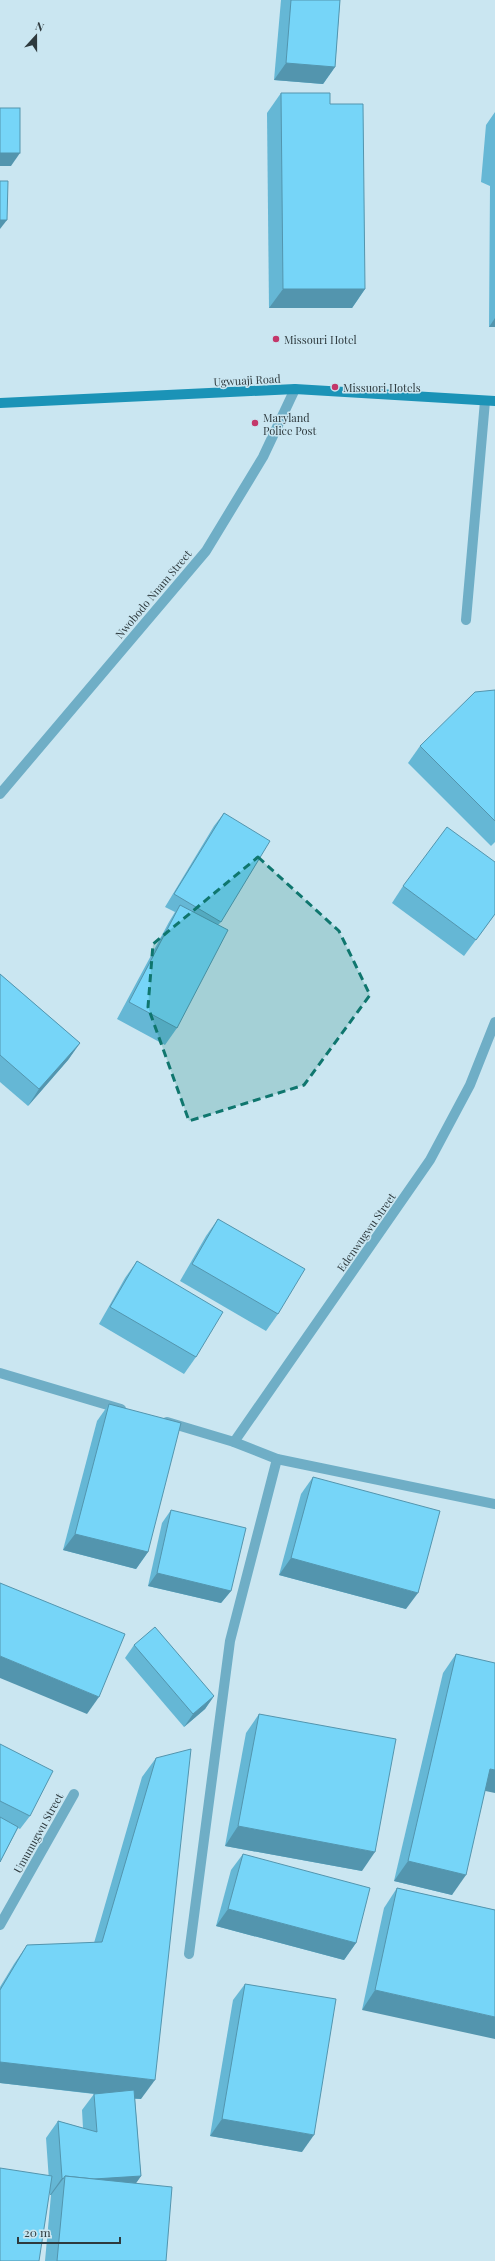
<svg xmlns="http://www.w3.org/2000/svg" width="495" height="2261" font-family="'Playfair Display',serif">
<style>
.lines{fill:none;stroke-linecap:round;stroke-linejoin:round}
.lane{stroke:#6faec6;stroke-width:10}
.street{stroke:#6faec6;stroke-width:10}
.secondary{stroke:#1b93b7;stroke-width:10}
.wall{fill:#65b7d5}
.shaded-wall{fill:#5395ae}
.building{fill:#76d5f8;stroke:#5395ae}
.marked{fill:#0f766e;fill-opacity:0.2;stroke:#0f766e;stroke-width:3;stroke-dasharray:8 5;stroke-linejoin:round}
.poi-dot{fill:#c3376a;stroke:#cae6f1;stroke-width:1.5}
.labels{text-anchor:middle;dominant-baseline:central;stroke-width:3;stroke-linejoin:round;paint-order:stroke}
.poi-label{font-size:11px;fill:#2e3a3e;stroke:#cae6f1;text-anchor:start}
.street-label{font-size:11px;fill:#2e3a3e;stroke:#cae6f1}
</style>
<rect width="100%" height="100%" fill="#cae6f1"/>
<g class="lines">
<polyline class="lane" points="466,620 485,401"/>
<g class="street">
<polyline points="0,794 206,551 263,457 295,389"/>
<polyline points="0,1373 121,1409"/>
<polyline points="167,1422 234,1442 277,1459 495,1504"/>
<polyline points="234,1442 430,1160 470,1085 495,1022"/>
<polyline points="0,1925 74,1794"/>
<polyline points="189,1954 230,1641 277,1459"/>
</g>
<polyline class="secondary" points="0,403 295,389 495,401"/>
</g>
<g class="wall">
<polygon points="281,0 340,0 335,67 323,84 274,80"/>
<polygon points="281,93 330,104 365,289 352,308 269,308 267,113"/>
<polygon points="495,112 495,327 489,327 490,186 481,182 486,125"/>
<polygon points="495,690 495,842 491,846 408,763 420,746"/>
<polygon points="224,813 221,922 218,925 177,1028 165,1045 117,1019 169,922 175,912 165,907 214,826"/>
<polygon points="403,886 495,914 464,956 392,903"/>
<polygon points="0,974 80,1043 68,1060 28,1106 0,1082"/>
<polygon points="218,1219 278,1314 266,1331 180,1281 206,1236"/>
<polygon points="137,1261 196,1357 184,1374 99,1324 125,1278"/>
<polygon points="109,1404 148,1552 136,1569 63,1550 97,1421"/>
<polygon points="313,1477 406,1609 279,1575 301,1494"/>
<polygon points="171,1510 231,1591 221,1603 148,1586 162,1523"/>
<polygon points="134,1645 214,1696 205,1709 184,1727 125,1658"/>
<polygon points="456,1654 485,1791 452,1895 394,1881 443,1673"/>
<polygon points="259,1714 362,1871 225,1846 246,1733"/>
<polygon points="0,1744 30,1816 20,1829 18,1828 0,1862"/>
<polygon points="156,1758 141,2099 135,2099 141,2176 136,2183 166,2261 45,2261 51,2195 50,2195 46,2138 58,2121 83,2128 82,2110 94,2094 0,2083 0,1987 14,1964 27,1945 94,1943 142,1777"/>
<polygon points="243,1854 356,1943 344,1960 216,1926 231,1870"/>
<polygon points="397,1888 495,1910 362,2010 384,1908"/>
<polygon points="245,1984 302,2152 210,2136 233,2000"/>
</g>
<g class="shaded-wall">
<polygon points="286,63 335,67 323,84 274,80"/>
<polygon points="0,153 20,153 11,166 0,166"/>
<polygon points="0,220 7,220 0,229"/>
<polygon points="283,289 365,289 352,308 269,308"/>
<polygon points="495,318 495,327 489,327"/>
<polygon points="80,1043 68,1060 28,1106 39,1089"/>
<polygon points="75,1534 148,1552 136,1569 63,1550"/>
<polygon points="291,1558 418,1593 406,1609 279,1575"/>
<polygon points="157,1573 231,1591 221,1603 148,1586"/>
<polygon points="0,1656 99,1697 87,1714 0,1678"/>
<polygon points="214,1696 205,1709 184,1727 193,1714"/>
<polygon points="490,1769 495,1770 495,1793 476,1789"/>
<polygon points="238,1826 375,1852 362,1871 225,1846"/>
<polygon points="408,1861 466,1875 452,1895 394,1881"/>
<polygon points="228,1909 356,1943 344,1960 216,1926"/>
<polygon points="375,1990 495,2017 495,2039 362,2010"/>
<polygon points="0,2062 155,2080 141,2099 0,2083"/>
<polygon points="222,2119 314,2135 302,2152 210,2136"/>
<polygon points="141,2176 129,2193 65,2179"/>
<polygon points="62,2178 63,2179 51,2195 50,2195"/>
</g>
<g class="building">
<polygon points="291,0 340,0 335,67 286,63"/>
<polygon points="281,93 330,93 330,104 363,104 365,289 283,289"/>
<rect x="0" y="108" width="20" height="45"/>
<polygon points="0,181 8,181 7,220 0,220"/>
<polygon points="495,690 495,821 420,746 475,692"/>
<polygon points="224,813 270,841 221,922 174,894"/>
<polygon points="447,827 495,862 495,914 476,940 403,886"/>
<polygon points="180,905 228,930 177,1028 129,1002"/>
<polygon points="0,974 80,1043 39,1089 0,1055"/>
<polygon points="218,1219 305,1269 278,1314 192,1264"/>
<polygon points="137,1261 223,1312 196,1357 110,1307"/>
<polygon points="109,1404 181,1423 148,1552 75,1534"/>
<polygon points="313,1477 440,1511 418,1593 291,1558"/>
<polygon points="171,1510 246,1528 231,1591 157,1573"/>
<polygon points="0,1583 125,1634 99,1697 0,1656"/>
<polygon points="155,1627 214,1696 193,1714 134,1645"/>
<polygon points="456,1654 495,1663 495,1770 490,1769 466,1875 408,1861"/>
<polygon points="259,1714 396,1739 375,1852 238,1826"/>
<polygon points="0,1744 53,1771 30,1816 0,1801"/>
<polygon points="191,1749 155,2080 0,2062 0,1990 27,1945 102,1942 156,1758"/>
<polygon points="0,1817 18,1827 0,1862"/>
<polygon points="243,1854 370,1888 356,1943 228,1909"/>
<polygon points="397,1888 495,1910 495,2017 375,1990"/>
<polygon points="245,1984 336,1999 314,2135 222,2119"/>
<polygon points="134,2090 141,2176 94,2179 65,2176 63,2179 62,2178 58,2121 97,2132 94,2094"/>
<polygon points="0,2168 52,2176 39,2261 0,2261"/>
<polygon points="65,2176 172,2187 166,2261 57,2261"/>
</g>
<path class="marked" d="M258,857L339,931L370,995L304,1085L189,1121L148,1007L153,944Z"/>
<g class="poi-dot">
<circle cx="276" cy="339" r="4"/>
<circle cx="335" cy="387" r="4"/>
<circle cx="255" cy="423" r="4"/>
</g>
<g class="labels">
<g class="poi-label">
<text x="284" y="339">Missouri Hotel</text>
<text x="343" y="387">Missuori Hotels</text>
<text x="263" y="417">Maryland<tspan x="263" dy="13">Police Post</tspan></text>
</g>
<g class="street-label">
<text transform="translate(247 380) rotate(-3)">Ugwuaji Road</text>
<text transform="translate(153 594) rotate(-50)">Nwobodo Nnam Street</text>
<text transform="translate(366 1232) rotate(-55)">Edenwugwu Street</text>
<text transform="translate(38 1833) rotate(-61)">Umunugwu Street</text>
</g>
</g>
<g transform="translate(36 36) rotate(21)" stroke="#cae6f1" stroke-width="3" paint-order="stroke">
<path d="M0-3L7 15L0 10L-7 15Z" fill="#2e3a3e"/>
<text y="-6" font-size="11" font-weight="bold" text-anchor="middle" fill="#2e3a3e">N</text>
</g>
<path d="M18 2237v6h102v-6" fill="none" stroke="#2e3a3e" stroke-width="2"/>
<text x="24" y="2237" font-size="12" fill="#2e3a3e" stroke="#cae6f1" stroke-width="3" paint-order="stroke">20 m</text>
</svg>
